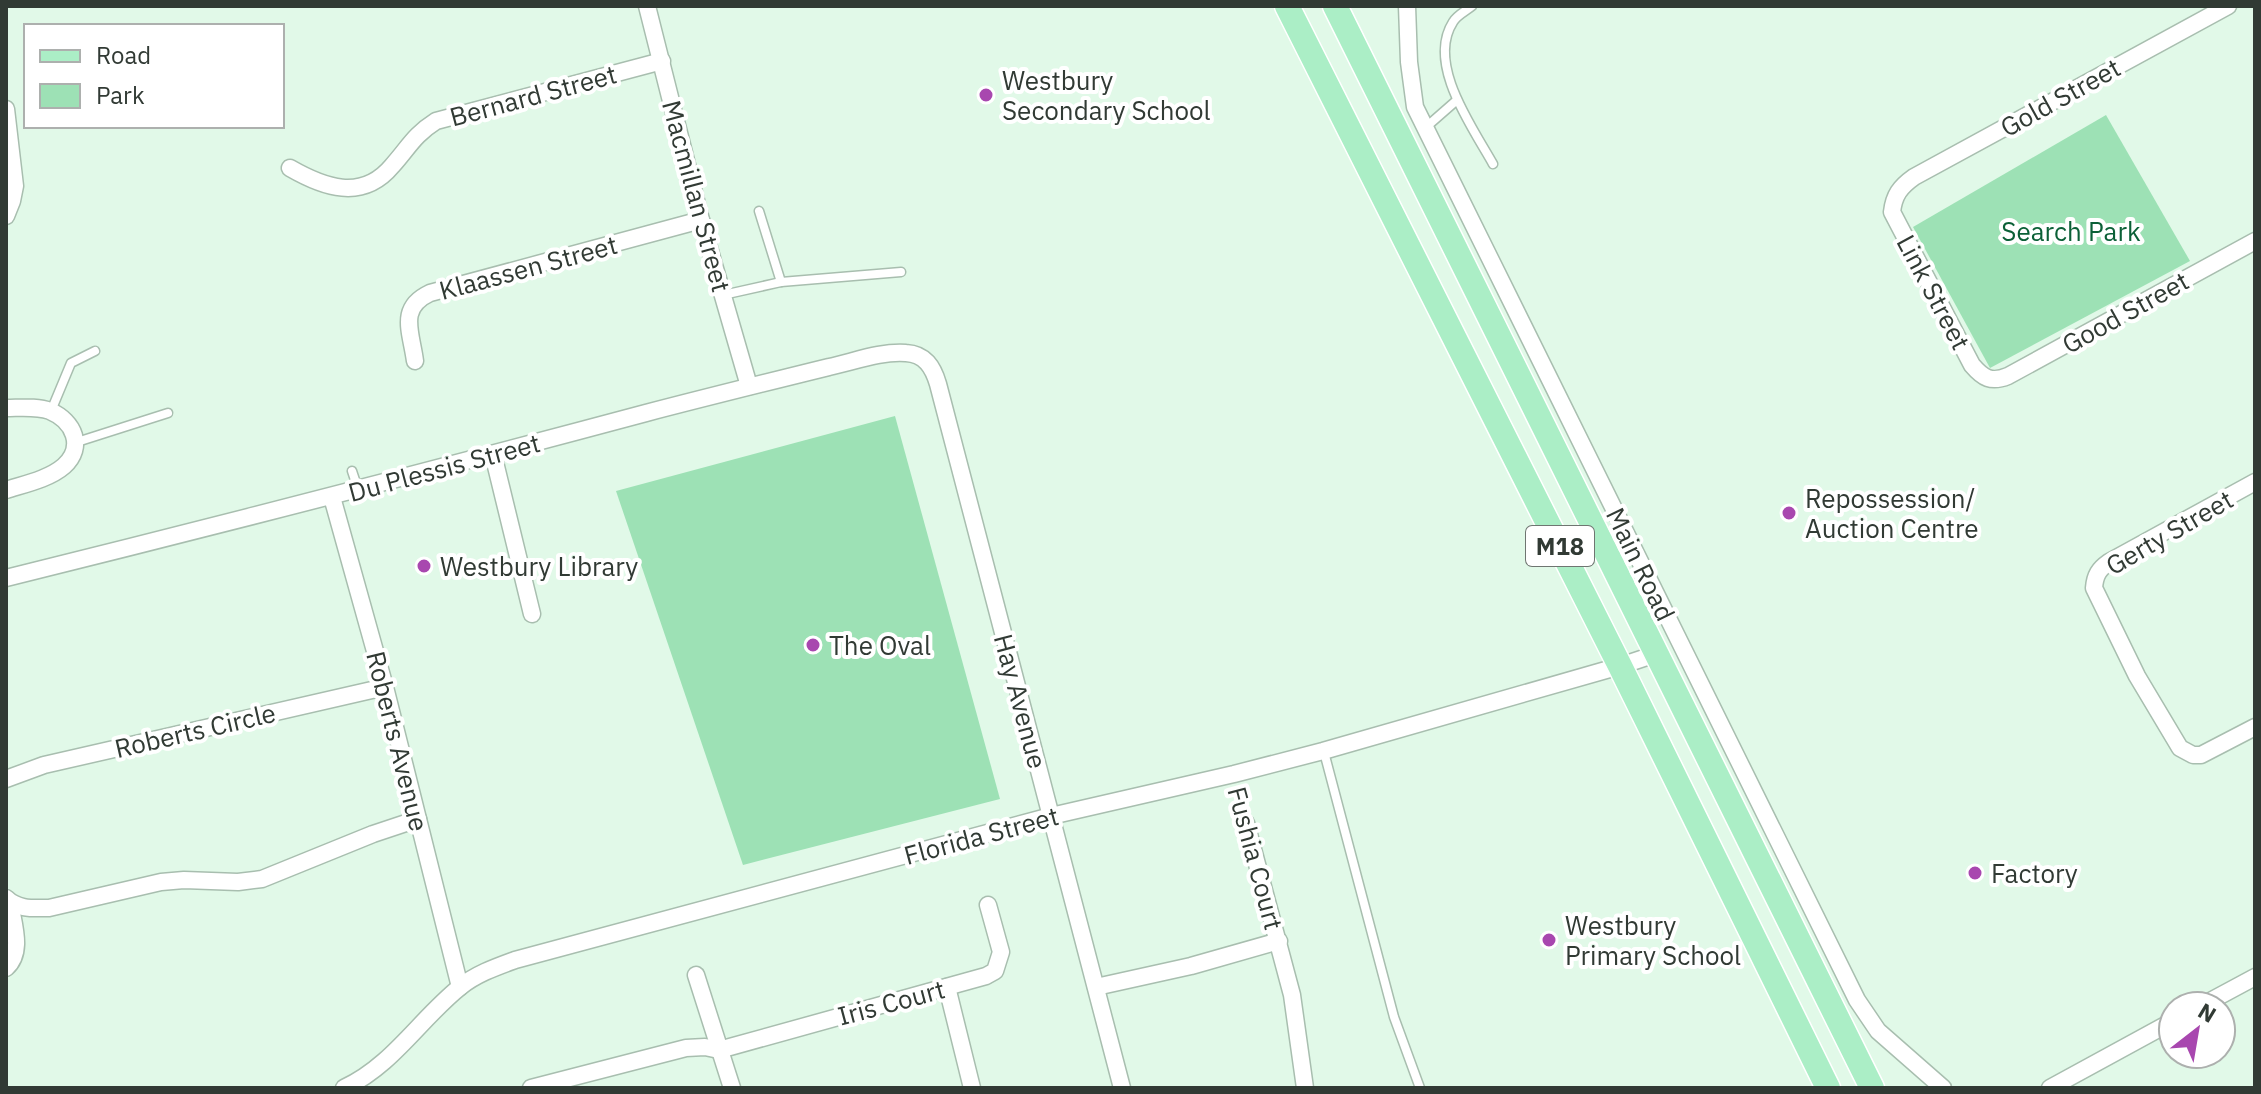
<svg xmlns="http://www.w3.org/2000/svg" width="2261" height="1094" font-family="'IBM Plex Sans',sans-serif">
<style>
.green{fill:#9de1b5}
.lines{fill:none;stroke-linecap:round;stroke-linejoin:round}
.lane-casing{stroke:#a8beaf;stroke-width:11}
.street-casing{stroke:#a8beaf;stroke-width:19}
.primary-casing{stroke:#fff;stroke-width:27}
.path{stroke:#92a397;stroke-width:3;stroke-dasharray:4 4;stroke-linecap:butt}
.lane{stroke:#fff;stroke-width:8}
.street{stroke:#fff;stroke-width:16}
.primary{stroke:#abeec6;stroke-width:24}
.poi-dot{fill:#a847af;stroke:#fff;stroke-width:3}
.labels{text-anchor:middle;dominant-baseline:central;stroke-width:8;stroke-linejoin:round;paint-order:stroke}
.shield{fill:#fff;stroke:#6f7571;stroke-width:2}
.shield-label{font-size:24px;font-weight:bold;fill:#313a34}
.poi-label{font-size:26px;fill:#313a34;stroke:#fff;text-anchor:start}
.street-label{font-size:26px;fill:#313a34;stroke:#fff}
.park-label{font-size:26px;fill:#0b6037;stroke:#fff}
</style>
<rect width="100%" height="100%" fill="#e1f9e8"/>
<g class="green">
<polygon points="2106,115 2190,261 1990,368 1913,227"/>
<polygon points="895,416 1000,799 743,865 616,491"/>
</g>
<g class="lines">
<defs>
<g id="lane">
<path d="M1472,6C1466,11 1457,15 1453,22C1426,64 1473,128 1493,164"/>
<polyline points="1425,128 1457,100"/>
<polyline points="759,211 781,282"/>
<polyline points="723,295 781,282 901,272"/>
<polyline points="51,411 71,363 95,351"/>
<polyline points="77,442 168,413"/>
<polyline points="352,471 358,489"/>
<polyline points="1324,752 1394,1017 1420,1088"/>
</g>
<g id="street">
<polyline points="647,6 701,220 749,386"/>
<polyline points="1407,6 1409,62 1415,107 1857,1000 1878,1031 1943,1088"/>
<path d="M2228,6L1914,177C1900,187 1894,195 1892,212L1972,365C1983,378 1991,383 2008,376L2255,241"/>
<polyline points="6,109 15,186 12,201 6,216"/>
<path d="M290,168C323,187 362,202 392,166C409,147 414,135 436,121L662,61"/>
<path d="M415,361C411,331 398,308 430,293L701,220"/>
<path d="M6,408C20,408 37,406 50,411C74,421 85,447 64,466C49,479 25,484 6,490"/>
<polyline points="493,454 532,614"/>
<path d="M2255,482L2109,562C2099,569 2095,575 2094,588L2137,676L2180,748L2193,755H2201L2255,727"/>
<polyline points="332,497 385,687 460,987"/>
<path d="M6,578C220,525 433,470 646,413C707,397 768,382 829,367C853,362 881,351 906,353C925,354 933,367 938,384L1122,1088"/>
<polyline points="6,779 44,765 385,687"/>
<polyline points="1246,823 1292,995 1305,1088"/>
<path d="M6,898C18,910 34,908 49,908L161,882L184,880L238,882L262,879L373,834L418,819"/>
<path d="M6,968C24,952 13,924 10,902"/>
<polyline points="696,975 732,1088"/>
<polyline points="947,987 972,1088"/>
<polyline points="1096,987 1191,966 1279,941"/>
<polyline points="2201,1006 2255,977"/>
<path d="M344,1088C392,1066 420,1019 460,987C476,974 496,967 515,960L1051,816L1234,774L1323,751L1620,666L1656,654"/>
<polyline points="531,1088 686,1048 705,1047 719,1050 986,976 995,971 1001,952 988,905"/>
<polyline points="2050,1088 2173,1021"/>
</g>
<g id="primary">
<polyline points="1287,6 1620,666 1828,1088"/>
<polyline points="1335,6 1872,1088"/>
</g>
</defs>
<use href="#lane" class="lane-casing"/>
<use href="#street" class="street-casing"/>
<use href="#primary" class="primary-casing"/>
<polyline class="path" points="1238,789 1242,805"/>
<use href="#lane" class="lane"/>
<use href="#street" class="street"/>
<use href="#primary" class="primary"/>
</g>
<g class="poi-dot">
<circle cx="986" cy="95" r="8"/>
<circle cx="1789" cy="513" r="8"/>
<circle cx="424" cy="566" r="8"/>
<circle cx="813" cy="645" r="8"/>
<circle cx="1975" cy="873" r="8"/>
<circle cx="1549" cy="940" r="8"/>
</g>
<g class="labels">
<rect class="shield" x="1526" y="526" width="68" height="40" rx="6"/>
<g class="shield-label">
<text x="1560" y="546">M18</text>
</g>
<g class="poi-label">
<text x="1002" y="80">Westbury<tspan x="1002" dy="30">Secondary School</tspan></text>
<text x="1805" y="498">Repossession/<tspan x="1805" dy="30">Auction Centre</tspan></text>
<text x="440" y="566">Westbury Library</text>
<text x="829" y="645">The Oval</text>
<text x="1991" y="873">Factory</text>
<text x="1565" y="925">Westbury<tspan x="1565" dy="30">Primary School</tspan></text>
</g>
<g class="street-label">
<text transform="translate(533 95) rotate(-15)">Bernard Street</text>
<text transform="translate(2060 97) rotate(-29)">Gold Street</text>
<text transform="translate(697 196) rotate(75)">Macmillan Street</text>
<text transform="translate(528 267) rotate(-15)">Klaassen Street</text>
<text transform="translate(1934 292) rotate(62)">Link Street</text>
<text transform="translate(2125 312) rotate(-29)">Good Street</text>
<text transform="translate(444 467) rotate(-15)">Du Plessis Street</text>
<text transform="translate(2169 532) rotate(-30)">Gerty Street</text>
<text transform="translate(1641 564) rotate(64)">Main Road</text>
<text transform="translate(1021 701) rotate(75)">Hay Avenue</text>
<text transform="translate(195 730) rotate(-13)">Roberts Circle</text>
<text transform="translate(398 741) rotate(76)">Roberts Avenue</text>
<text transform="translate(981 835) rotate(-15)">Florida Street</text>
<text transform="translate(1256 858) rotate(75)">Fushia Court</text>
<text transform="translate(891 1002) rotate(-15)">Iris Court</text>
</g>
<g class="park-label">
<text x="2071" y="231">Search Park</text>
</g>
</g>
<rect width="2261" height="1094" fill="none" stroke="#313a34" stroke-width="16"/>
<rect x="24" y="24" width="260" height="104" fill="#ffffff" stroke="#adb0ae" stroke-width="2"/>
<rect x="40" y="50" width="40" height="12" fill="#abeec6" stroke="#adb0ae" stroke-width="2"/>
<text x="96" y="64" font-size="24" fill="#313a34">Road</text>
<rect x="40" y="84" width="40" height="24" fill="#9de1b5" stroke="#adb0ae" stroke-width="2"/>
<text x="96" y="104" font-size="24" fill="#313a34">Park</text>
<g transform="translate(2197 1030) rotate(31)"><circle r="38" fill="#ffffff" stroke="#adb0ae" stroke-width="2"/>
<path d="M0-6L14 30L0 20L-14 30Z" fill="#a847af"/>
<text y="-12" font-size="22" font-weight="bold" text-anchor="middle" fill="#313a34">N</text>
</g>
</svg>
